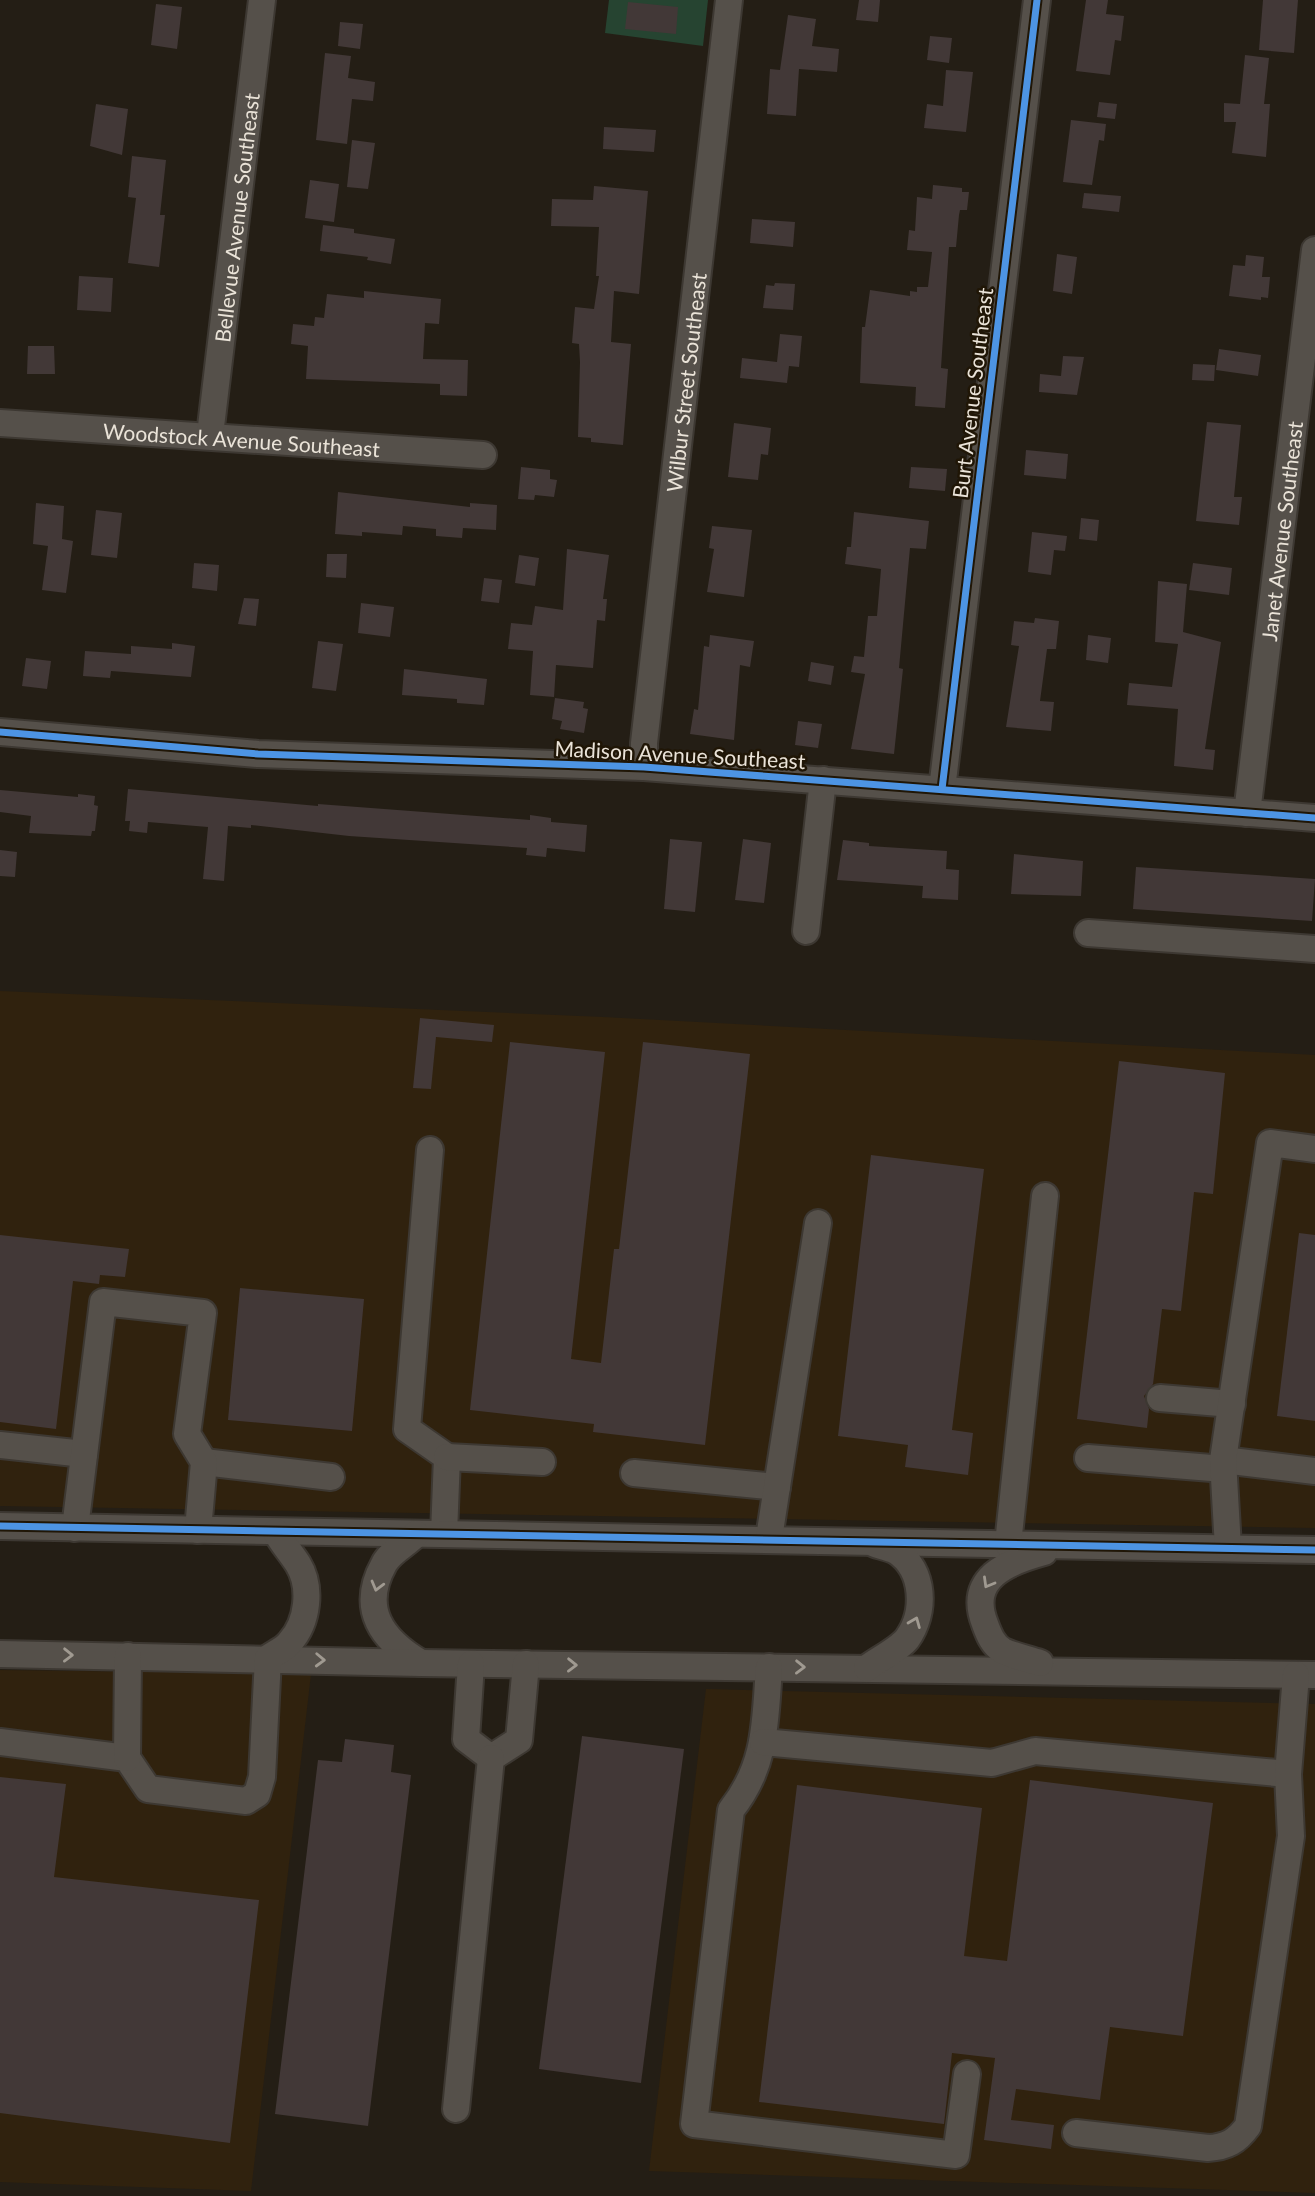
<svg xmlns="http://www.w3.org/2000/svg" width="1315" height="2196" font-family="Lato,sans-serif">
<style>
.built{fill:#30220e}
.green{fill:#264431}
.building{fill:#423837}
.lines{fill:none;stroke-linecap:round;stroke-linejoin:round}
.minor-casing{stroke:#3d3832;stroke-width:30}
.minor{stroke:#55504a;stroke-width:26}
.cycleway-casing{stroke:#201606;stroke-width:11}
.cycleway{stroke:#4d94e3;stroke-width:7}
.oneway{stroke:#a09a91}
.labels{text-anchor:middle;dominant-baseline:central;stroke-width:5;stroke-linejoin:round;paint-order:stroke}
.street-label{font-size:21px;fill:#eae3d8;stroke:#201606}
</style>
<rect width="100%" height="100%" fill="#241e15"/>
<g class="built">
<polygon points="0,991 603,1017 1315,1055 1315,1528 0,1506"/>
<polygon points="0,1670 311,1674 251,2191 0,2182"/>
<polygon points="706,1689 1315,1704 1315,2193 649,2171"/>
</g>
<polygon class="green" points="609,0 708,0 703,46 605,33"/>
<g class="building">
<polygon points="859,0 880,0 878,22 856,20"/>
<polygon points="1086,0 1108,0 1106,14 1124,16 1121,41 1115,40 1110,75 1076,71"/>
<polygon points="1263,0 1298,0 1294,53 1259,50"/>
<polygon points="628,2 678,7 676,34 625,29"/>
<polygon points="156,4 182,7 177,49 151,45"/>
<polygon points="788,15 816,19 812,46 839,49 837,72 799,69 796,116 767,114 770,69 780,70"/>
<polygon points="340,22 363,24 360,49 338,46"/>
<polygon points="930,36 952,38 949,63 927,60"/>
<polygon points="325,53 351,56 348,78 375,82 373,101 352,99 347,144 316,140"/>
<polygon points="1245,55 1269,58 1264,104 1270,104 1266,157 1232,153 1236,122 1224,122 1224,103 1240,104"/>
<polygon points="946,70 973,72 966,132 924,128 927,104 943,106"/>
<polygon points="1099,102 1117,104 1115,119 1097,117"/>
<polygon points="96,104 128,109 122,155 90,146"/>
<polygon points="1071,120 1106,124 1104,141 1099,140 1092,185 1063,182"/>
<polygon points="604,127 656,130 654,152 603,149"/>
<polygon points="352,140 375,143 368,189 347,187"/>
<polygon points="132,156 166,160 160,215 165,215 159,267 128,263 136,198 128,197"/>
<polygon points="310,180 339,184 334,222 305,218"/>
<polygon points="933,185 962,188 962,192 969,192 967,210 960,210 959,215 956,247 949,247 941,368 948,369 945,408 915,406 916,387 860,383 862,327 865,327 870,290 910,296 910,291 917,292 917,287 928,287 932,252 907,250 909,230 915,231 917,197 932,199"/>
<polygon points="594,186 648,191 639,294 614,291 611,342 631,344 623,445 591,442 591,438 578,437 580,362 579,344 572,343 575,307 594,309 599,276 596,276 599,227 551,226 552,199 593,200"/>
<polygon points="1084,193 1121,196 1119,212 1082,208"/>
<polygon points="752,219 795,222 793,247 750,243"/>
<polygon points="323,225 354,229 354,233 395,239 391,264 367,260 368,257 320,251"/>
<polygon points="1057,254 1077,257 1072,294 1053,291"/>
<polygon points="1246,255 1264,257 1262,277 1270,277 1268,298 1261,297 1261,300 1229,296 1233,265 1245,266"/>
<polygon points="79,276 113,278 111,312 77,310"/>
<polygon points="775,283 795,284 793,310 763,308 766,285 774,286"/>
<polygon points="364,291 441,299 439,324 425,323 423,359 468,360 467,396 440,395 440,384 306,379 308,346 291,344 293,324 314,326 315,317 324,318 327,294 364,298"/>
<polygon points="780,334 802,336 799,367 789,366 787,383 740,378 742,358 777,362"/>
<polygon points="28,346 54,346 55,374 27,374"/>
<polygon points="1219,349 1261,355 1258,376 1216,370"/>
<polygon points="1063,356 1084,357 1077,395 1039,392 1040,374 1061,376"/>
<polygon points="1193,364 1215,365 1214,381 1192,380"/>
<polygon points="1207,422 1241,425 1234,497 1242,497 1239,525 1196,521"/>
<polygon points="734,423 771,428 768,455 761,454 758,480 728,477"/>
<polygon points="1026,450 1068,454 1066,479 1024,475"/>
<polygon points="521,467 550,470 550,479 557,480 554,497 535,495 534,500 518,499"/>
<polygon points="911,467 947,469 945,491 909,488"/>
<polygon points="338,492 470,507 470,503 497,505 496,530 463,528 462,538 436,536 436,529 403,526 402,535 362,532 362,536 335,534"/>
<polygon points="36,503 64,506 62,539 73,541 66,593 42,590 48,546 33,544"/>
<polygon points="96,510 122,513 117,558 91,555"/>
<polygon points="854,512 929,521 926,549 910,548 899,668 903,669 894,754 851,749 865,674 851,672 854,656 864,657 868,616 877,616 881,569 845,564 847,547 851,547"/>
<polygon points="1081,518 1099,520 1097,541 1079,539"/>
<polygon points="712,526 752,530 744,597 707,592 714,549 709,548"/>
<polygon points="1032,532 1067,536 1065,551 1054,550 1051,575 1028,572"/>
<polygon points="567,549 609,555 603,599 607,599 605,621 597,620 593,668 556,665 554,697 530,695 533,651 508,649 511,623 532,625 535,606 563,610"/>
<polygon points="327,554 347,554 346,578 326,577"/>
<polygon points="519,555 539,558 535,586 515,583"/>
<polygon points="194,563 219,565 217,591 192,588"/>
<polygon points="1193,563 1232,568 1229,595 1189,590"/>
<polygon points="484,578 502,580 499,603 481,601"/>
<polygon points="1158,581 1187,584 1183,632 1221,642 1205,749 1215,750 1213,770 1174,766 1178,709 1127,705 1129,683 1172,687 1178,644 1155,642"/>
<polygon points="244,598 259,599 256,626 238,624"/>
<polygon points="361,603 394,607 390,637 358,633"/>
<polygon points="1035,618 1059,621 1056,649 1047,649 1040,701 1054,702 1051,731 1006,727 1019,646 1011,645 1014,621 1034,623"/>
<polygon points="710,635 754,641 750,667 740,665 734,740 690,734 694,709 698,710 704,646 709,647"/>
<polygon points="1088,635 1111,638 1108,663 1086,660"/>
<polygon points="318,641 343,644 336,691 312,688"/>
<polygon points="172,643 195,646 191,677 111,671 110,678 83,676 85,651 131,654 131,646 172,649"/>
<polygon points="26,658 51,661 47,689 22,686"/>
<polygon points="811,662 834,666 831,685 808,681"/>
<polygon points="404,669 487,679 484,705 457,703 457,699 402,695"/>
<polygon points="555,698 584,702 583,708 588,709 584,733 560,729 562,721 552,719"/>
<polygon points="798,721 822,724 818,748 795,745"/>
<polygon points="128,789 318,806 318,804 530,820 530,815 551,818 551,822 587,825 585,852 547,848 546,857 526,855 527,848 349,836 251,825 251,828 228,826 224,881 203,879 208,827 148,822 147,833 129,831 130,821 125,821"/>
<polygon points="0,790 78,797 78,794 95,796 94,805 98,806 95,831 92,831 91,836 29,833 31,816 0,812"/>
<polygon points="670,839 702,842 695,912 664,909"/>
<polygon points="743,839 771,843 764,903 735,900"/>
<polygon points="843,840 869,843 869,846 947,851 946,869 959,870 958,900 922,898 923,886 837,880"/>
<polygon points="0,850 17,852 15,877 0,876"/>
<polygon points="1014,854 1083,861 1081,896 1011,894"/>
<polygon points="1136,867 1315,879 1312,921 1133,909"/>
<polygon points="420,1018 494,1025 492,1042 436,1037 431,1089 413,1088"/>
<polygon points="510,1042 605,1052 571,1359 601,1363 614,1249 619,1249 643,1042 750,1054 705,1445 593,1432 594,1424 470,1410"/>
<polygon points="1119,1061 1225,1073 1213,1194 1194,1192 1181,1311 1162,1309 1153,1384 1144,1396 1149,1409 1147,1428 1077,1419"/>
<polygon points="871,1155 984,1169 952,1430 973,1433 968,1475 905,1467 908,1445 838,1436"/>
<polygon points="1299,1233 1315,1235 1315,1421 1277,1416"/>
<polygon points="0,1235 129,1249 125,1277 100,1275 99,1284 73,1281 56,1429 0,1422"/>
<polygon points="240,1288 364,1299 352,1431 228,1420"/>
<polygon points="582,1736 684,1749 641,2083 539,2069"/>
<polygon points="345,1739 394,1745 391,1772 411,1775 368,2126 275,2114 318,1760 342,1762"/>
<polygon points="0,1777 66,1784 54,1877 259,1900 230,2143 0,2113"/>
<polygon points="1030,1780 1213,1803 1183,2036 1110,2027 1100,2100 1016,2089 1011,2120 1054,2125 1051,2149 984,2140 995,2058 952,2053 944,2124 759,2102 797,1785 982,1808 964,1956 1007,1961"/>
</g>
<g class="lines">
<defs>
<g id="minor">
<path id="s1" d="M0,423L483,455"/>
<path id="s2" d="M210,435L262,0"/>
<polyline points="0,732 258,754 644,767 1315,818"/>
<path id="s3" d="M644,767V743L729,0"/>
<polyline points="942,789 1037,0"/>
<path id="s4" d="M1247,813L1315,250"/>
<polyline points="806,931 823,780"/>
<polyline points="1088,933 1315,949"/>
<polyline points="430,1150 407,1429 447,1457 444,1534"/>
<polyline points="1160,1398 1232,1404"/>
<polyline points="0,1445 84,1454"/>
<polyline points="447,1457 542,1462"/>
<polyline points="1088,1458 1224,1469"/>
<polyline points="1223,1460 1315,1471"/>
<polyline points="204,1462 331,1477"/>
<polyline points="634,1473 777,1487"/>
<polyline points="0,1526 1315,1550"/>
<polyline points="75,1528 103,1302 203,1313 187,1434 204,1462 198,1530"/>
<path d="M416,1534C407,1544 390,1552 384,1564C359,1609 382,1640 421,1663"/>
<polyline points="769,1538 818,1223"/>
<polyline points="1008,1544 1045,1196"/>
<polyline points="1228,1548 1223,1460 1270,1143 1315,1149"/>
<polyline points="0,1654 421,1663 1315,1675"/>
<path d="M1040,1663C1028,1659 1014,1656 1003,1651C993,1645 989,1635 985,1624C967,1578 1007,1562 1044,1552"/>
<polyline points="471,1664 466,1739 491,1758 519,1740 526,1664"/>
<path d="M769,1667C765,1721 767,1765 731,1810L694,2124L956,2155L967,2074"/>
<path d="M867,1668C879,1659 898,1650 907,1639C926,1613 925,1570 896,1551C890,1548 881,1546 875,1544"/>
<path d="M0,1742L127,1758L148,1789L246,1801L257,1794L262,1777L268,1658C275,1653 285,1649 290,1642C308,1622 312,1587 298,1564C291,1553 282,1543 276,1532"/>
<polyline points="763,1742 992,1763 1035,1751 1288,1774"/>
<polyline points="127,1758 128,1656"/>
<polyline points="456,2109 491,1758"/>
<path d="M1076,2133L1208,2148C1227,2147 1237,2141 1248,2126L1291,1836L1288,1774L1296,1675"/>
</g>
</defs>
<use href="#minor" class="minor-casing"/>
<use href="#minor" class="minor"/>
<defs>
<g id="cycleway">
<polyline points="0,732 258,754 644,767 1315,818"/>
<polyline points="942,789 1037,0"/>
<polyline points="0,1526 1315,1550"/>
</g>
</defs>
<use href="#cycleway" class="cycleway-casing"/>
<use href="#cycleway" class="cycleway"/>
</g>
<defs><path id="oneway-chevron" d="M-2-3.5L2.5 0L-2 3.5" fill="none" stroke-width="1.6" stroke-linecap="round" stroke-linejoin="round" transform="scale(1.75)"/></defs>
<g class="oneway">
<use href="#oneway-chevron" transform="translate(988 1583) rotate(120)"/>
<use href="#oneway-chevron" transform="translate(377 1586) rotate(105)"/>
<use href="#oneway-chevron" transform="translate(915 1622) rotate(-68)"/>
<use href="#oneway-chevron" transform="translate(68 1655) rotate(1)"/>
<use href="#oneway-chevron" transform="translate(320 1660) rotate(2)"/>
<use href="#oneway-chevron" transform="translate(572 1665) rotate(1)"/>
<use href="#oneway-chevron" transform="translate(800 1667) rotate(1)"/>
</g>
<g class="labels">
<g class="street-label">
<text stroke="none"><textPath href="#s2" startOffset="219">Bellevue Avenue Southeast</textPath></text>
<text stroke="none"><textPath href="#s3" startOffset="387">Wilbur Street Southeast</textPath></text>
<text transform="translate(972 393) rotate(-83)">Burt Avenue Southeast</text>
<text stroke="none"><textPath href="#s1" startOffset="242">Woodstock Avenue Southeast</textPath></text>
<text stroke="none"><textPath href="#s4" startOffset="284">Janet Avenue Southeast</textPath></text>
<text transform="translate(680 754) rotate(3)">Madison Avenue Southeast</text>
</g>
</g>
</svg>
